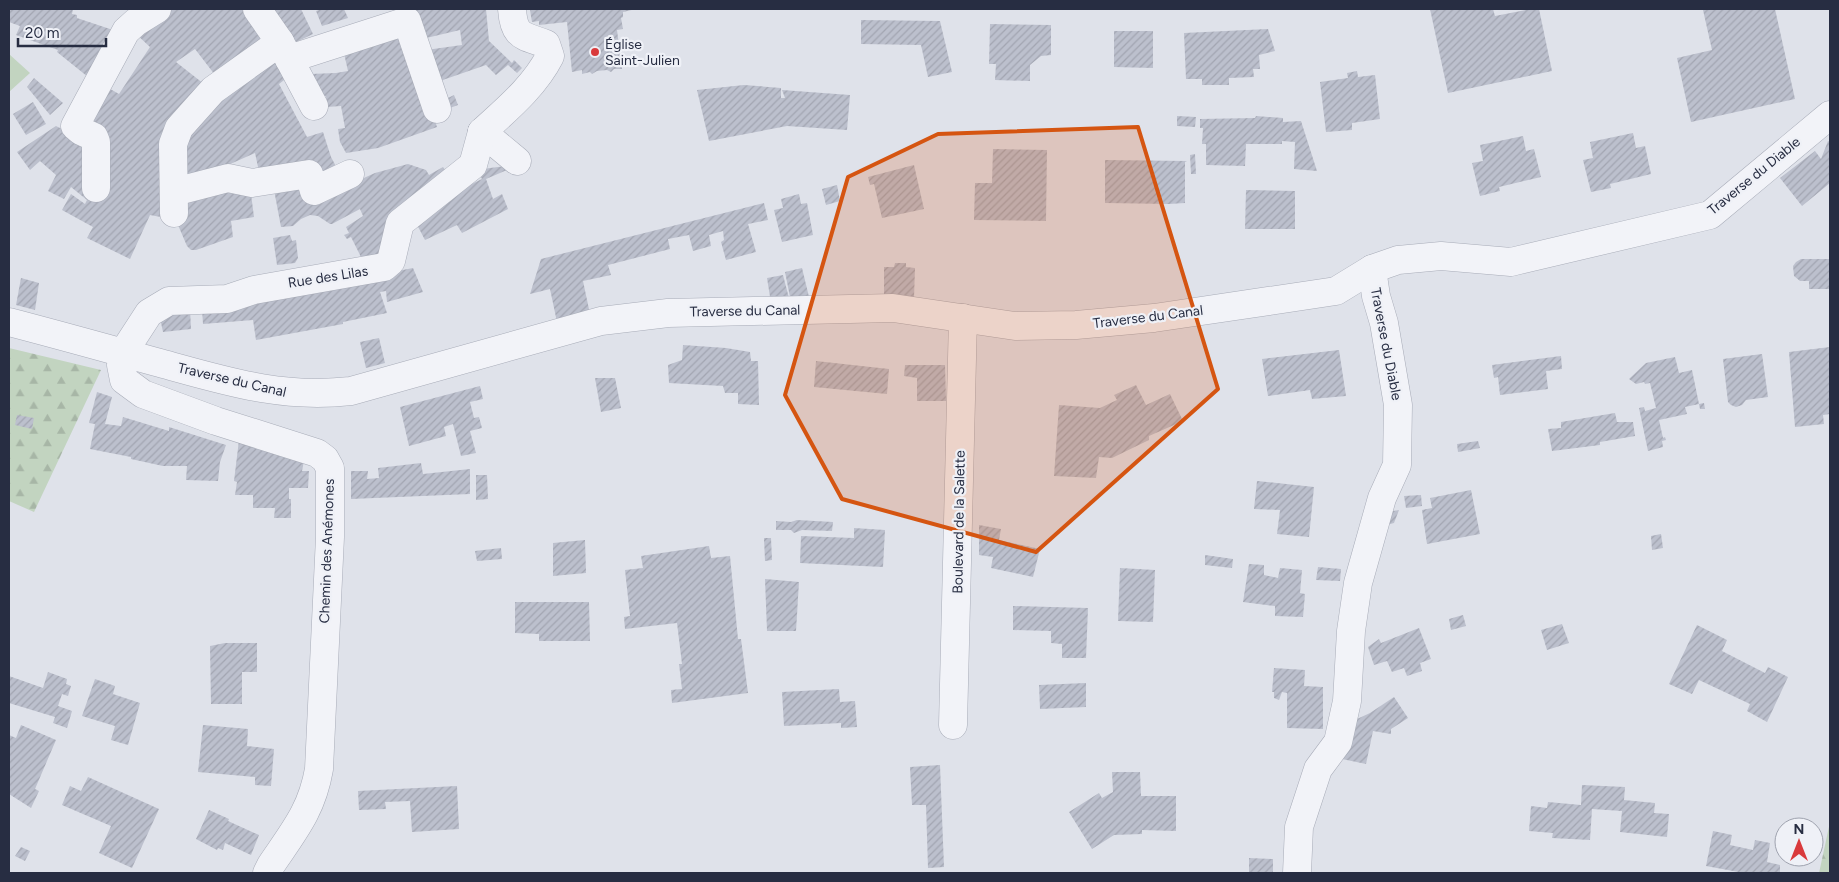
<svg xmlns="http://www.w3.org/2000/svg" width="1839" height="882" font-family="Figtree,sans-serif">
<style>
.green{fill:#c2d4c0}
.forest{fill:url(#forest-firs)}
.building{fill:url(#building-hatch)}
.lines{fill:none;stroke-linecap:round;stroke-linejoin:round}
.street-casing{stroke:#a8acb8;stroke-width:29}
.street{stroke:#f2f3f8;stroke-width:28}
.marked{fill:#d55511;fill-opacity:0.2;stroke:#d55511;stroke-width:4;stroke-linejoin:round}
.poi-dot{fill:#d93a3c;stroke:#eff1f7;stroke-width:2}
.labels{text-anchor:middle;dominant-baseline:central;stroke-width:4.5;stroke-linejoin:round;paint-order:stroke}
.poi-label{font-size:14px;fill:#272d42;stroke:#eff1f7;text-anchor:start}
.street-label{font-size:14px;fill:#272d42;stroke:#eff1f7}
</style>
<defs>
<pattern id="forest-firs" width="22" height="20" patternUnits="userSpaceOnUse" patternTransform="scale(1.25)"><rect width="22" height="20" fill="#c2d4c0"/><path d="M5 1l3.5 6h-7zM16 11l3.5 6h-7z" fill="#a7b6a6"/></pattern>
<pattern id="building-hatch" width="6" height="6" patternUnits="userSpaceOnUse" patternTransform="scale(1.25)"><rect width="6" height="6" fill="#bcc0cd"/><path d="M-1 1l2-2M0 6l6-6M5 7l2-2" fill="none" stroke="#a2a5b1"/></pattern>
</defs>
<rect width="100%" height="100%" fill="#dfe2ea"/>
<polygon class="green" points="9,54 30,73 9,92"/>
<g class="forest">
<polygon points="9,348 101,370 34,512 9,501"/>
<polygon points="1830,822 1830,873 1819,873"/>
</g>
<g class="building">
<polygon points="9,9 73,9 72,14 77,15 77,18 113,30 93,81 57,52 58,50 16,35 20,26 9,22"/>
<polygon points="166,9 244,9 265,39 215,75 195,49 176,62 204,84 166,218 150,215 130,259 87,238 93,227 62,210 71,194 85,204 87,200 71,187 64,199 48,191 56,175 40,161 30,170 17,152 56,126 80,138 83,124 105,86 119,94 150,47 135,33"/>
<polygon points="272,9 301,9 313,34 294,43"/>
<polygon points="322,9 344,9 348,18 322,26 316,11"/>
<polygon points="411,9 486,9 489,41 512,63 514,60 522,68 517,73 508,65 496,75 486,65 437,82 426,50 462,45 460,30 422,39"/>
<polygon points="537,9 636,9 623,12 623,17 621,18 623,29 617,30 622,69 614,69 611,72 607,70 597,71 592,74 590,72 582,74 582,70 572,72 567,22 539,25 539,21 532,22 530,10"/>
<polygon points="1430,9 1493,9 1495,16 1531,9 1539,9 1552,71 1448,93"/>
<polygon points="1711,9 1775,9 1795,99 1691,122 1677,58 1712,50 1703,10"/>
<polygon points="861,20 940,21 952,72 928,77 921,45 861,44"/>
<polygon points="990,24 1051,25 1051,55 1041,56 1030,65 1030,81 995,80 996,64 989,64"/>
<polygon points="1268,29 1275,51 1259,55 1260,69 1253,69 1254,77 1229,78 1229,85 1202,85 1202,79 1186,79 1184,33"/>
<polygon points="404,30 437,127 378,148 346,153 340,142 338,129 345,128 341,106 327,107 326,96 316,96 310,74 336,73 348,71 343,49"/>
<polygon points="1114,31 1153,31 1153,68 1114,67"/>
<polygon points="275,57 288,77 279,84 307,137 323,132 331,157 339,172 260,176 255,153 183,185 182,138 197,119"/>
<polygon points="1357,71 1358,77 1375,75 1380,119 1352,123 1352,130 1326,132 1320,82 1348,78 1347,73"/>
<polygon points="34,78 63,103 50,115 27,87"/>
<polygon points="744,85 781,88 781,98 785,98 782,90 850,95 847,130 787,126 709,141 697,90"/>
<polygon points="454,95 458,105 447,109 444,100"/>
<polygon points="33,102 46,124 26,135 13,114"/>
<polygon points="1177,116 1196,117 1195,127 1177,126"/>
<polygon points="1256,116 1283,118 1283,122 1301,121 1317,171 1294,169 1295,142 1282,141 1282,144 1246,144 1245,166 1206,165 1206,144 1202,144 1203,128 1200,128 1200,119 1255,118"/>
<polygon points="1633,133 1636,148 1645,146 1651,174 1610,184 1611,188 1591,192 1583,160 1593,158 1590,142"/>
<polygon points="1523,136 1526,151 1534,149 1541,177 1499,187 1500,191 1480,196 1472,163 1483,161 1480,145"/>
<polygon points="1828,141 1830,142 1830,183 1802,206 1780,178 1815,151 1821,159"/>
<polygon points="993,149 1047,150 1046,221 974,220 975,183 992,183"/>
<polygon points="1195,154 1196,174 1191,174 1190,155"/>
<polygon points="1105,160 1187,161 1185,162 1185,203 1169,204 1105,203"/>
<polygon points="408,164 426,170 429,175 443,167 450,176 386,254 362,259 351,237 347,239 344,235 349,233 346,227 363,216 360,209 332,224 330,224 318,216 310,215 301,219 293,226 281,227 274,190 302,179 310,202 375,173"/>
<polygon points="914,165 924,209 882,218 874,184 870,185 868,177"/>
<polygon points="506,166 507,170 486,179 493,199 502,194 508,209 462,233 457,225 425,240 415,221 445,197 482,179 479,174 482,169"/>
<polygon points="227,183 251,194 254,217 231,221 233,237 196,250 191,250 187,246 175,218 184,195"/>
<polygon points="837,185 840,201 826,205 822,189"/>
<polygon points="1246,190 1295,191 1295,229 1245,229"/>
<polygon points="799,194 801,204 807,203 813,235 782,242 774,210 783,208 781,199"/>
<polygon points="764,203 768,220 748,224 756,252 726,260 721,242 724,240 723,231 709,235 711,246 693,251 689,235 668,239 670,249 608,265 611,275 583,281 590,314 557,322 550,289 530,294 541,259"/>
<polygon points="290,235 292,241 296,240 298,258 295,263 277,265 273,238"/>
<polygon points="1801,259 1830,259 1830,289 1809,289 1809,281 1800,281 1794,276 1793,266 1796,262"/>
<polygon points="895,263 906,263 906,267 915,268 914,298 884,296 884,267 894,267"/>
<polygon points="413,268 423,292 387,302 386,291 380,292 387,313 343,322 343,324 256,340 253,320 203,324 202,309"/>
<polygon points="802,268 810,301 791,302 785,272"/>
<polygon points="783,275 790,302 771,303 767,278"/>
<polygon points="21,278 39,283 35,310 16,305"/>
<polygon points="190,309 191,329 163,332 160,318"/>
<polygon points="379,338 385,363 366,368 360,342"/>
<polygon points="683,345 726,348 750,352 751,361 758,361 759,405 738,404 738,393 725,393 723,386 669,383 668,365 682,360"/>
<polygon points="1830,347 1830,414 1823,415 1824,424 1795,427 1789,352"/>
<polygon points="1339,350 1346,396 1312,399 1310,390 1268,396 1262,359"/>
<polygon points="1762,354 1768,397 1746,400 1742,405 1736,407 1731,405 1728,402 1723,359"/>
<polygon points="1561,356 1562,369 1546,371 1548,389 1500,395 1498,377 1494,378 1492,365"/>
<polygon points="1675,357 1679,373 1692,370 1699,404 1704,403 1705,409 1700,409 1699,404 1685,407 1687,414 1659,420 1663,438 1665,437 1666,440 1662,441 1663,447 1648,451 1639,408 1644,407 1645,411 1656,408 1650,383 1645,384 1644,382 1636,384 1629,379 1646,363"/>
<polygon points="816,361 889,369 887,394 814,387"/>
<polygon points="905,365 945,365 946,401 917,401 917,378 904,376"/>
<polygon points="595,378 615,378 621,408 601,412"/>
<polygon points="1136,385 1146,405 1170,394 1183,421 1149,436 1149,440 1112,458 1099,457 1096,478 1054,476 1059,405 1100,408 1117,400 1114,395"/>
<polygon points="480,386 483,399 470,402 474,418 479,417 482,428 470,431 476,453 461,456 453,424 444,427 446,436 409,446 400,407"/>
<polygon points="97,392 112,397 105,424 121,426 123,417 169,431 169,427 226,445 220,462 218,481 186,480 187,466 163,466 131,459 131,457 90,449 95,424 89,423"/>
<polygon points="1615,413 1617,422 1633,422 1635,436 1600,442 1600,445 1552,451 1548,429 1561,428 1561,422"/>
<polygon points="17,415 34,418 32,429 15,425"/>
<polygon points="239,440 304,461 302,471 309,471 308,488 289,488 289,499 291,499 291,518 274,518 275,508 253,508 253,495 235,495 237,482 234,481"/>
<polygon points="1478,441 1480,448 1458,452 1457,444"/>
<polygon points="421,463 423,474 470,469 470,494 351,499 351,471 368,471 367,479 379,478 378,468"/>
<polygon points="476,475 487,475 488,499 476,500"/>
<polygon points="1257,481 1314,487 1309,537 1277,534 1280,510 1254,509"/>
<polygon points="1471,490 1480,534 1427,544 1422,510 1432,508 1430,498"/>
<polygon points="1421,495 1422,506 1406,508 1404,496"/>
<polygon points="1399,510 1394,523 1383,526 1388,512"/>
<polygon points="797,520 833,522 832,531 802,530 794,533 791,530 776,530 776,521 791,522"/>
<polygon points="979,525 1001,529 999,540 1040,549 1033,577 991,568 993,557 979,555"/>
<polygon points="854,528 885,530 883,567 800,563 801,536 854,538"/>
<polygon points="1661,534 1663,548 1652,550 1651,536"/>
<polygon points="764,538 771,538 772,560 765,561"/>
<polygon points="585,540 586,573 553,576 553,543"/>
<polygon points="709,546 711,558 730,556 738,639 741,639 748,693 672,703 671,690 682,689 679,664 682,664 677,623 625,629 624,617 630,616 625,570 643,568 641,556"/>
<polygon points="501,548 502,559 477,561 475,551"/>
<polygon points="1205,555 1233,559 1232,568 1205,565"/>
<polygon points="1249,564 1264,565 1264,575 1278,578 1280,568 1302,570 1300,593 1305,594 1303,617 1275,616 1275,606 1243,602"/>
<polygon points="1318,567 1341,569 1340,581 1316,580"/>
<polygon points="1120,568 1155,570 1153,622 1118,621"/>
<polygon points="765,579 799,582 796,631 767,631"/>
<polygon points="515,602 589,602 590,641 539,641 539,634 515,633"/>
<polygon points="1013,606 1088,608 1086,658 1062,658 1062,644 1051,643 1051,631 1013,630"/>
<polygon points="1463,615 1466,626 1451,630 1449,619"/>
<polygon points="1562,624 1569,643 1547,650 1541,630"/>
<polygon points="1697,625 1727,640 1722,651 1765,673 1768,667 1788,677 1767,722 1747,711 1750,704 1699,680 1692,694 1669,684"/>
<polygon points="1419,628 1431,659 1420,663 1422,671 1407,676 1404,668 1392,672 1387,661 1374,665 1368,647 1379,639 1381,643"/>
<polygon points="225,643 257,643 257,672 242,672 242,704 211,704 210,646"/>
<polygon points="1274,668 1305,670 1304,686 1323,687 1323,729 1287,728 1287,693 1282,692 1279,700 1274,698 1274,692 1272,692"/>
<polygon points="48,672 67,679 66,684 71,686 68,696 62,694 58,706 72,711 67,728 53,723 55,717 9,703 9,676 43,688"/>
<polygon points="95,679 115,686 113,694 140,703 128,745 111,740 115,726 82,716"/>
<polygon points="1086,683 1086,707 1040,709 1039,685"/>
<polygon points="839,689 840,702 855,701 857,727 841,728 841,723 784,726 782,692"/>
<polygon points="1394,697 1408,718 1391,729 1391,734 1373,731 1366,764 1342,759 1350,720 1357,721 1357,719 1370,713"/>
<polygon points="21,725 56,740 35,789 39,791 31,808 9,794 9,735 16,738"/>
<polygon points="203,725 248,729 247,746 274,749 271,786 255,785 255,777 198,772"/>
<polygon points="940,765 944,867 928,868 926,805 912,805 910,767"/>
<polygon points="1112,772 1140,772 1141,796 1176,796 1176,831 1142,830 1142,834 1114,835 1092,849 1069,812 1099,793 1102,798 1113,792"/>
<polygon points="88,777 159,809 132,868 99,853 111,826 62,805 70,786 81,791"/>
<polygon points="1582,785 1625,787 1624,800 1655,803 1654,813 1669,814 1667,837 1620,832 1622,811 1592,809 1590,840 1552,838 1553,833 1529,831 1531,806 1547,808 1548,802 1581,805"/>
<polygon points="457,786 459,829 412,832 410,801 385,802 386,809 359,810 358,791"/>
<polygon points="209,810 229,819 228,821 259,835 251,855 225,843 223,850 218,848 217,850 196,839"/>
<polygon points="1713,831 1732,835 1730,845 1753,850 1755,840 1770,843 1767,862 1780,865 1780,873 1744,873 1706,866"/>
<polygon points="21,847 30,851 25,861 15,856"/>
<polygon points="1249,858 1273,859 1273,873 1249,873"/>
</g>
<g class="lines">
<defs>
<g id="street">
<polyline points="257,9 280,42 314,106"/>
<polyline points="289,59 407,21 437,109"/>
<path d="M482,132C507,109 534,87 550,56L546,44C523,35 514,38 512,9"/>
<polyline points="482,132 517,161"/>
<polyline points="96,188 96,142 94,137 81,131 75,126 126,31 136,22 157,9"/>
<polyline points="174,192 228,178 252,183 309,174 314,191 350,174"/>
<polyline points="174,213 173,144 179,128 213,90 280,42"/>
<path d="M9,322C59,335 109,349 160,363C226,381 281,399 351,391L601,321L668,313L893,308L1015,326L1076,325L1154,318L1336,291L1372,269"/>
<polyline points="953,725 963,318"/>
<path d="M267,873L271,865C294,831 312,810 319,769L330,537V468L325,459L317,453L216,421L143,394L124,380L121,365L123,353L149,313L169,301L227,299L254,290L384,267L391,261L400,223L473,165L482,132"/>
<polyline points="1297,873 1299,827 1318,769 1338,742 1347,701 1351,631 1358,583 1382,498 1397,465 1398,405 1384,323 1376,296 1372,269 1398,260 1441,256 1511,262 1710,215 1830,115"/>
</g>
</defs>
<use href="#street" class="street-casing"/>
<use href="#street" class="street"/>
</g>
<path class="marked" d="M1138,127L1218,389L1036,552L842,499L785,395L848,177L938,134Z"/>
<circle class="poi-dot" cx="595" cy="52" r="5"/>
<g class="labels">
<g class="poi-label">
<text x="605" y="44">Église<tspan x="605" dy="16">Saint-Julien</tspan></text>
</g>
<g class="street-label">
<text transform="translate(1754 176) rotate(-39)">Traverse du Diable</text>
<text transform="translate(328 277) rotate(-9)">Rue des Lilas</text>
<text transform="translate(745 311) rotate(-1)">Traverse du Canal</text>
<text transform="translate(1148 317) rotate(-7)">Traverse du Canal</text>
<text transform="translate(1386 344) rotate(79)">Traverse du Diable</text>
<text transform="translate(232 380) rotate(13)">Traverse du Canal</text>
<text transform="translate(959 522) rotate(-89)">Boulevard de la Salette</text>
<text transform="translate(327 551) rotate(-88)">Chemin des Anémones</text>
</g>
</g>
<rect width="1839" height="882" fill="none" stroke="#272d42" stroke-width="20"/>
<g transform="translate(1799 842)"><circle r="24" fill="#eff1f7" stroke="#9fa3af"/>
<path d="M0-4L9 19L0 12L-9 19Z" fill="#d93a3c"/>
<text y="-8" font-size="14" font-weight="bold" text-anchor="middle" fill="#272d42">N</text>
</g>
<path d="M18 38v8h88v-8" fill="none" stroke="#272d42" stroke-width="2.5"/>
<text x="25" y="38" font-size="15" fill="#272d42" stroke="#eff1f7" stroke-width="4" paint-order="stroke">20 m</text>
</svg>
